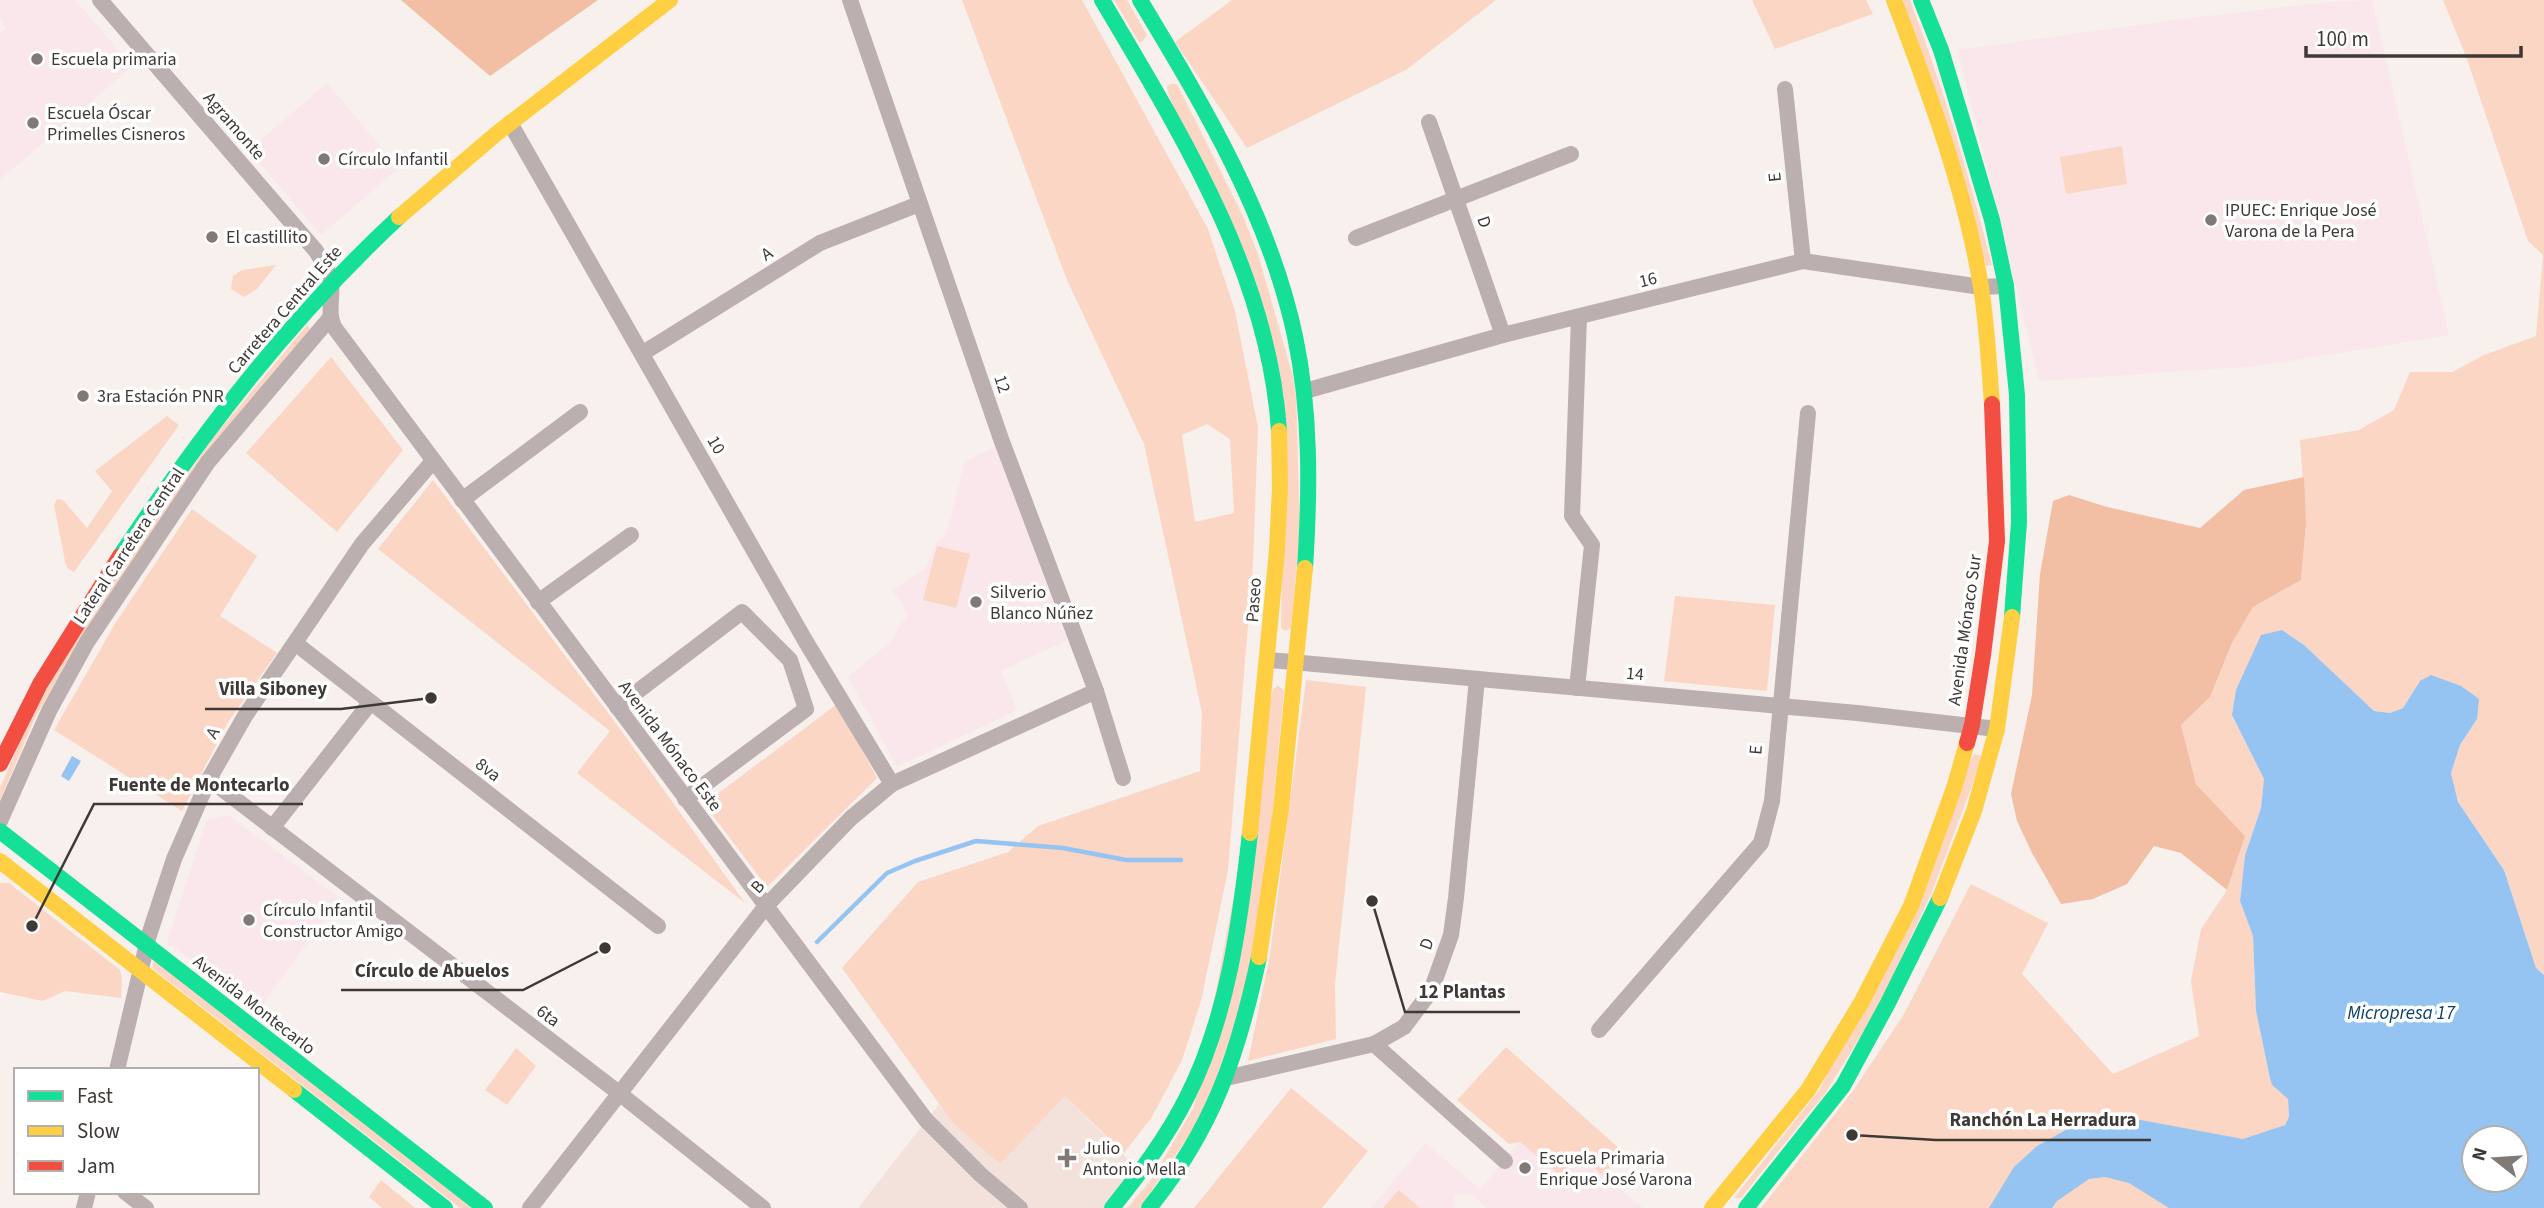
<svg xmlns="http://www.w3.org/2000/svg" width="2544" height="1208" font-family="'Source Sans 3',sans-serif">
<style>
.built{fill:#f3e2db}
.education{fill:#f9e7eb}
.green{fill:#fbd6c4;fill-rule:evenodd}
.forest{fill:#f2bea4}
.water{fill:#95c4f2;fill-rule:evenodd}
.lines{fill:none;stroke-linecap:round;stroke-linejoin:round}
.stream{stroke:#95c4f2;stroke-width:4.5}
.street{stroke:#bcafaf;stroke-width:16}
.fast{stroke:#16e098;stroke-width:16}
.slow{stroke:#ffcf43;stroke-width:16}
.jam{stroke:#f24e42;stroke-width:16}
.poi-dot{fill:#807976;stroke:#fff;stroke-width:2.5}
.labels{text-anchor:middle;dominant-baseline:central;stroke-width:7;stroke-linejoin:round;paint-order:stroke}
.poi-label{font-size:18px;fill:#3f3936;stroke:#fff;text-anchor:start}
.street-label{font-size:18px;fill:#3f3936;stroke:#fff}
.water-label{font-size:19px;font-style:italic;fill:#0b3f69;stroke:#fff}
.leader{fill:none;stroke:#3f3936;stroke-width:2.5}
.callout-dot{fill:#3f3936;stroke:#fff;stroke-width:2.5}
.callout-label{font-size:19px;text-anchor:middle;font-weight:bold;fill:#3f3936;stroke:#fff;stroke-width:7;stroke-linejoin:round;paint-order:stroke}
</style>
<rect width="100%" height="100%" fill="#f8f0ec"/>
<polygon class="built" points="1065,1096 1142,1173 1112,1208 858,1208 939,1104 953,1123"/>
<g class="education">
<polygon points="0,0 75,0 132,66 0,180 0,33 6,28 0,20"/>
<polygon points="2372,0 2449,335 2258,366 2039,381 1958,50 2181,19 2330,2"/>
<polygon points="327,83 399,168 321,235 249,150"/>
<polygon points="996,446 1067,640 1001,671 1017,710 897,767 848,677 889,643 908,614 892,590 926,568 936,543 946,535 965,462"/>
<polygon points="228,815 340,898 258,1011 167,942 207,820"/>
<polygon points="1520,1141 1561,1175 1578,1154 1643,1208 1487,1208 1469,1193 1455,1195 1453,1208 1371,1208 1425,1143 1480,1189"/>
</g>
<g class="green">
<path d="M962,0H1082L1208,229L1235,311L1258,427L1253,564L1228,870L1201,1001L1182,1060L1152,1117L1124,1153L1065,1096L1000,1164L953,1123L842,968L918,882L1008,852L1038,826L1200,771L1202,713L1144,444L1067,280ZM1207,424L1230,439L1234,513L1195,522L1182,435Z"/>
<polygon points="1114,0 1127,0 1147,35 1142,42 1139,42"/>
<polygon points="1232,0 1496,0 1406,70 1247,148 1175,42"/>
<polygon points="1752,0 1866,0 1873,14 1775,49"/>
<path d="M1903,0H1910C1943,87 1969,175 1992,265L1986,266Z"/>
<polygon points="2443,0 2544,0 2544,975 2536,968 2504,870 2458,802 2451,773 2460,745 2477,719 2420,681 2403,708 2390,713 2374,711 2304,645 2282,630 2232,715 2264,779 2261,808 2245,855 2240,901 2253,936 2256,1011 2270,1078 2272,1085 2288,1099 2289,1118 2285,1125 2244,1139 2184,1208 1761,1208 1853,1091 1904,1014 1971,884 2048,923 2022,974 2113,1074 2199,1036 2191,981 2201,929 2227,890 2245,836 2196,784 2181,725 2210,697 2232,643 2253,607 2301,580 2306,524 2300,440 2359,430 2394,410 2410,372 2452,372 2484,355 2536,336 2543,255 2528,241 2467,59"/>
<polygon points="1171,84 1177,84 1242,214 1258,254 1293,377 1296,397 1300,530 1291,628 1285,631 1281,628 1284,396 1168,93 1167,86"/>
<polygon points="2122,146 2127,184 2066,194 2060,157"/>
<polygon points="276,265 257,289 244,297 231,289 233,276 242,270"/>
<polygon points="307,325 310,329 98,612 36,716 0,800 0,788 32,714 95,608 213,438"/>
<polygon points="331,357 403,450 337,532 246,453"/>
<polygon points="167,416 179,425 74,572 67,568 65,561 54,505 57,499 63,500 87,528 112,491 95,471"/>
<polygon points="433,480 620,729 745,903 577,773 610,731 378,549"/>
<polygon points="192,509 257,556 220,616 277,653 228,722 182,811 54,730 116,622"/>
<polygon points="937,546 970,554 956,608 923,600"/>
<polygon points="1675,596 1775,605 1767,691 1664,681"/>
<polygon points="1306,680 1366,687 1335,984 1336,1039 1248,1061 1270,955"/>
<polygon points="1278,686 1284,690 1266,881 1249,984 1204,1113 1140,1208 1127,1208 1151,1180 1194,1107 1273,689"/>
<polygon points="837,704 877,778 767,887 704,804"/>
<polygon points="1974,754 1981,756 1981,762 1931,894 1877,1010 1826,1092 1741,1198 1734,1198 1820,1089"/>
<polygon points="0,883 9,883 120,970 122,979 121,998 65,991 43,1001 0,992"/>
<polygon points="154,960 472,1208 460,1208 152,968"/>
<polygon points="1506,1047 1622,1151 1604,1176 1578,1154 1561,1176 1520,1142 1509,1144 1457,1100"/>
<polygon points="516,1048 536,1066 507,1105 485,1090"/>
<polygon points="1291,1088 1368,1151 1322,1208 1194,1208"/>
<polygon points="381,1180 415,1208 382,1208 369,1197"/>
<polygon points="1399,1190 1420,1208 1383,1208"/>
</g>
<g class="forest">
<polygon points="401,0 598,0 490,76"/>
<polygon points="2304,477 2306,524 2301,580 2253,607 2232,643 2210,697 2181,725 2196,784 2245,836 2227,890 2181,853 2154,846 2127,884 2093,899 2061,904 2032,853 2017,821 2011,794 2032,695 2040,574 2053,501 2069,495 2107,507 2200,528 2244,490"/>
</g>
<g class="water">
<path d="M2282,630L2304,645L2374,711L2390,713L2403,708L2420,681L2431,675L2461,686L2479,699L2477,719L2460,745L2451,773L2458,802L2504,870L2536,968L2544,975V1208H2169L2129,1183L2105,1177L2089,1179L2057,1201L2052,1208H1989L2014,1167L2037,1146L2066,1130L2100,1118H2130L2243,1139L2285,1125L2289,1117L2288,1099L2272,1085L2270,1078L2256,1011L2253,936L2240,901L2245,855L2261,808L2264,779L2232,715L2236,690L2261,635ZM2474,1138H2516V1180H2474Z"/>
<polygon points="72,756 81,761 69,781 61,776"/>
</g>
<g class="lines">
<polyline class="stream" points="817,942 887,873 915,861 976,841 1063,848 1126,860 1181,860"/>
<g class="street">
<path d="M100,0L316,251C322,261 329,270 331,282C333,298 327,312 334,327L926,1120L981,1175L1020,1208"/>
<polyline points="850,0 1001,439 1096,691 1123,778"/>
<polyline points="1785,89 1803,261"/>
<polyline points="1429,122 1503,335"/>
<polyline points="510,123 806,642 892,784"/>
<polyline points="1356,238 1571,154"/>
<polyline points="643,353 820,243 919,204"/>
<polyline points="1305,391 1503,335 1803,261 1981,287 2006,286"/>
<polyline points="462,500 580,412"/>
<polyline points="538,602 631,535"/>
<polyline points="295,643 658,926"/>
<polyline points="1269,660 1857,713 1997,729"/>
<polyline points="1577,688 1592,545 1572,516 1579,317"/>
<polyline points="617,707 742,612 790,660 806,709 685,799"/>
<polyline points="209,779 619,1093 763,1208"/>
<polyline points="0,821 49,711 87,642 208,462 330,318"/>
<polyline points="272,828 370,703"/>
<polyline points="1599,1030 1761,843 1772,801 1808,413"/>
<polyline points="1374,1044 1505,1161"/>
<polyline points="117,1070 149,935 174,859 209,779 245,716 362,544 433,461"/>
<polyline points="1226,1078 1374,1044 1404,1027 1431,991 1451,935 1456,898 1477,679"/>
<polyline points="125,1192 146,1208"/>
<polyline points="84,1208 88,1192"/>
<polyline points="530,1208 766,906 851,818 892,784 1096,691"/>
</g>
<g class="fast">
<path d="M1102,0C1180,132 1269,273 1279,431"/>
<path d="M1140,0C1203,105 1269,214 1295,336C1311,412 1310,491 1305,568"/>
<polyline points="1921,0 1941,50 1965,129 1992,220 2006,286 2017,395 2019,522 2012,617"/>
<path d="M120,556C202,433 290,318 399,217"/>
<polyline points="0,831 485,1208"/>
<polyline points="294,1090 445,1208"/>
<path d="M1112,1208C1140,1173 1167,1137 1187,1097C1228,1016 1240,923 1250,833"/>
<path d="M1149,1208C1213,1129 1238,1055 1259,957"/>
<polyline points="1746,1208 1843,1086 1888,1003 1940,898"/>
</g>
<g class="slow">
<path d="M1894,0C1929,93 1965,188 1981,287C1987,325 1989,365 1992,404"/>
<polyline points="399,217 496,134 670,0"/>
<polyline points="1250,833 1277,550 1280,486 1279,431"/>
<polyline points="0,861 294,1090"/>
<polyline points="1940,898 1974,811 1997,729 2012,617"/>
<polyline points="1259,957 1281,809 1305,568"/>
<polyline points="1712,1208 1808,1090 1861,1003 1911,906 1954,788 1967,743"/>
</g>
<g class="jam">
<polyline points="1967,743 1972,725 1983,655 1997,541 1992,404"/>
<polyline points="0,764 40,684 120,556"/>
</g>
</g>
<g class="poi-dot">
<circle cx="37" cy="59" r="7"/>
<circle cx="33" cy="123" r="7"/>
<circle cx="324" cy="159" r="7"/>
<circle cx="2211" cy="220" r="7"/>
<circle cx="212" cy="237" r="7"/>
<circle cx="83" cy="396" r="7"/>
<circle cx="976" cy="602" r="7"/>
<circle cx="249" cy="920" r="7"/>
<path d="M1063.5 1147.5h7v7h7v7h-7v7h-7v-7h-7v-7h7z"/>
<circle cx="1525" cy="1168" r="7"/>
</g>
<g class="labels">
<g class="poi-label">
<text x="51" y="59">Escuela primaria</text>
<text x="47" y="113">Escuela Óscar<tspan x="47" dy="21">Primelles Cisneros</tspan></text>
<text x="338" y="159">Círculo Infantil</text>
<text x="2225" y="210">IPUEC: Enrique José<tspan x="2225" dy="21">Varona de la Pera</tspan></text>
<text x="226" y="237">El castillito</text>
<text x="97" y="396">3ra Estación PNR</text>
<text x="990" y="592">Silverio<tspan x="990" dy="21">Blanco Núñez</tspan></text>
<text x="263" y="910">Círculo Infantil<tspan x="263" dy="21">Constructor Amigo</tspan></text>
<text x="1083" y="1148">Julio<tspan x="1083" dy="21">Antonio Mella</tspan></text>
<text x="1539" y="1158">Escuela Primaria<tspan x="1539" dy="21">Enrique José Varona</tspan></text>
</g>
<g class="street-label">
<text transform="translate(234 126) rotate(49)">Agramonte</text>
<text transform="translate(1775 177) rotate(-96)">E</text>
<text transform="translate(1484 222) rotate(71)">D</text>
<text transform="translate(767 254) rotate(-32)">A</text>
<text transform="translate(1648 280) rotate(-14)">16</text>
<text transform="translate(285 310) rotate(-49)">Carretera Central Este</text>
<text transform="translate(1002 384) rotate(71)">12</text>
<text transform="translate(716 445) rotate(60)">10</text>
<text transform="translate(129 546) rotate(-56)">Lateral Carretera Central</text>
<text transform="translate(1254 600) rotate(-86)">Paseo</text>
<text transform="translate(1965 630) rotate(-82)">Avenida Mónaco Sur</text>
<text transform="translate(1635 674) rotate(5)">14</text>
<text transform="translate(213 733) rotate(-60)">A</text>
<text transform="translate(670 746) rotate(53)">Avenida Mónaco Este</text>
<text transform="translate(1756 750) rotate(-86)">E</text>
<text transform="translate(488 770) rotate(38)">8va</text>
<text transform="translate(758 887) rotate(-48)">B</text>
<text transform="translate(1427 944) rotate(-70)">D</text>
<text transform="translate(254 1005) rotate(38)">Avenida Montecarlo</text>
<text transform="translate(548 1016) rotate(37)">6ta</text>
</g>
<g class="water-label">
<text x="2401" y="1013">Micropresa 17</text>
</g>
</g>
<path class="leader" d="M431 698L341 709H205M32 926L94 804H303M605 948L523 990H341M1372 901L1405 1012H1520M1852 1135L1936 1140H2151"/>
<g class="callout-dot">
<circle cx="431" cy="698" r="7"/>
<circle cx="32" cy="926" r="7"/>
<circle cx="605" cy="948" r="7"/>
<circle cx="1372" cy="901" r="7"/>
<circle cx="1852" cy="1135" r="7"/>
</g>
<g class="callout-label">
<text x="273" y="695">Villa Siboney</text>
<text x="199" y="791">Fuente de Montecarlo</text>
<text x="432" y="977">Círculo de Abuelos</text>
<text x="1462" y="998">12 Plantas</text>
<text x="2043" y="1126">Ranchón La Herradura</text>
</g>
<rect x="14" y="1068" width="245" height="126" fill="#ffffff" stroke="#b2b0af" stroke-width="2"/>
<rect x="28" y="1091" width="35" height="10" fill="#16e098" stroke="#b2b0af" stroke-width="2"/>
<text x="77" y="1103" font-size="21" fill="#3f3936">Fast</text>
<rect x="28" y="1126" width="35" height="10" fill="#ffcf43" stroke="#b2b0af" stroke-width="2"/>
<text x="77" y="1138" font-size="21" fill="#3f3936">Slow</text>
<rect x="28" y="1161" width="35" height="10" fill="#f24e42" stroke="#b2b0af" stroke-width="2"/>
<text x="77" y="1173" font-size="21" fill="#3f3936">Jam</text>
<g transform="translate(2495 1159) rotate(287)"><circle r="33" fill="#ffffff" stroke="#b2b0af" stroke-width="2"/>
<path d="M0-5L12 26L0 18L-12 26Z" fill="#807976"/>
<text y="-10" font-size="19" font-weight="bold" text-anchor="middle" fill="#3f3936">N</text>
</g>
<path d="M2306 46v10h215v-10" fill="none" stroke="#3f3936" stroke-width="3.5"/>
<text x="2316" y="46" font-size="21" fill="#3f3936" stroke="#ffffff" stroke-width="5" paint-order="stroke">100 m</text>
</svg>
